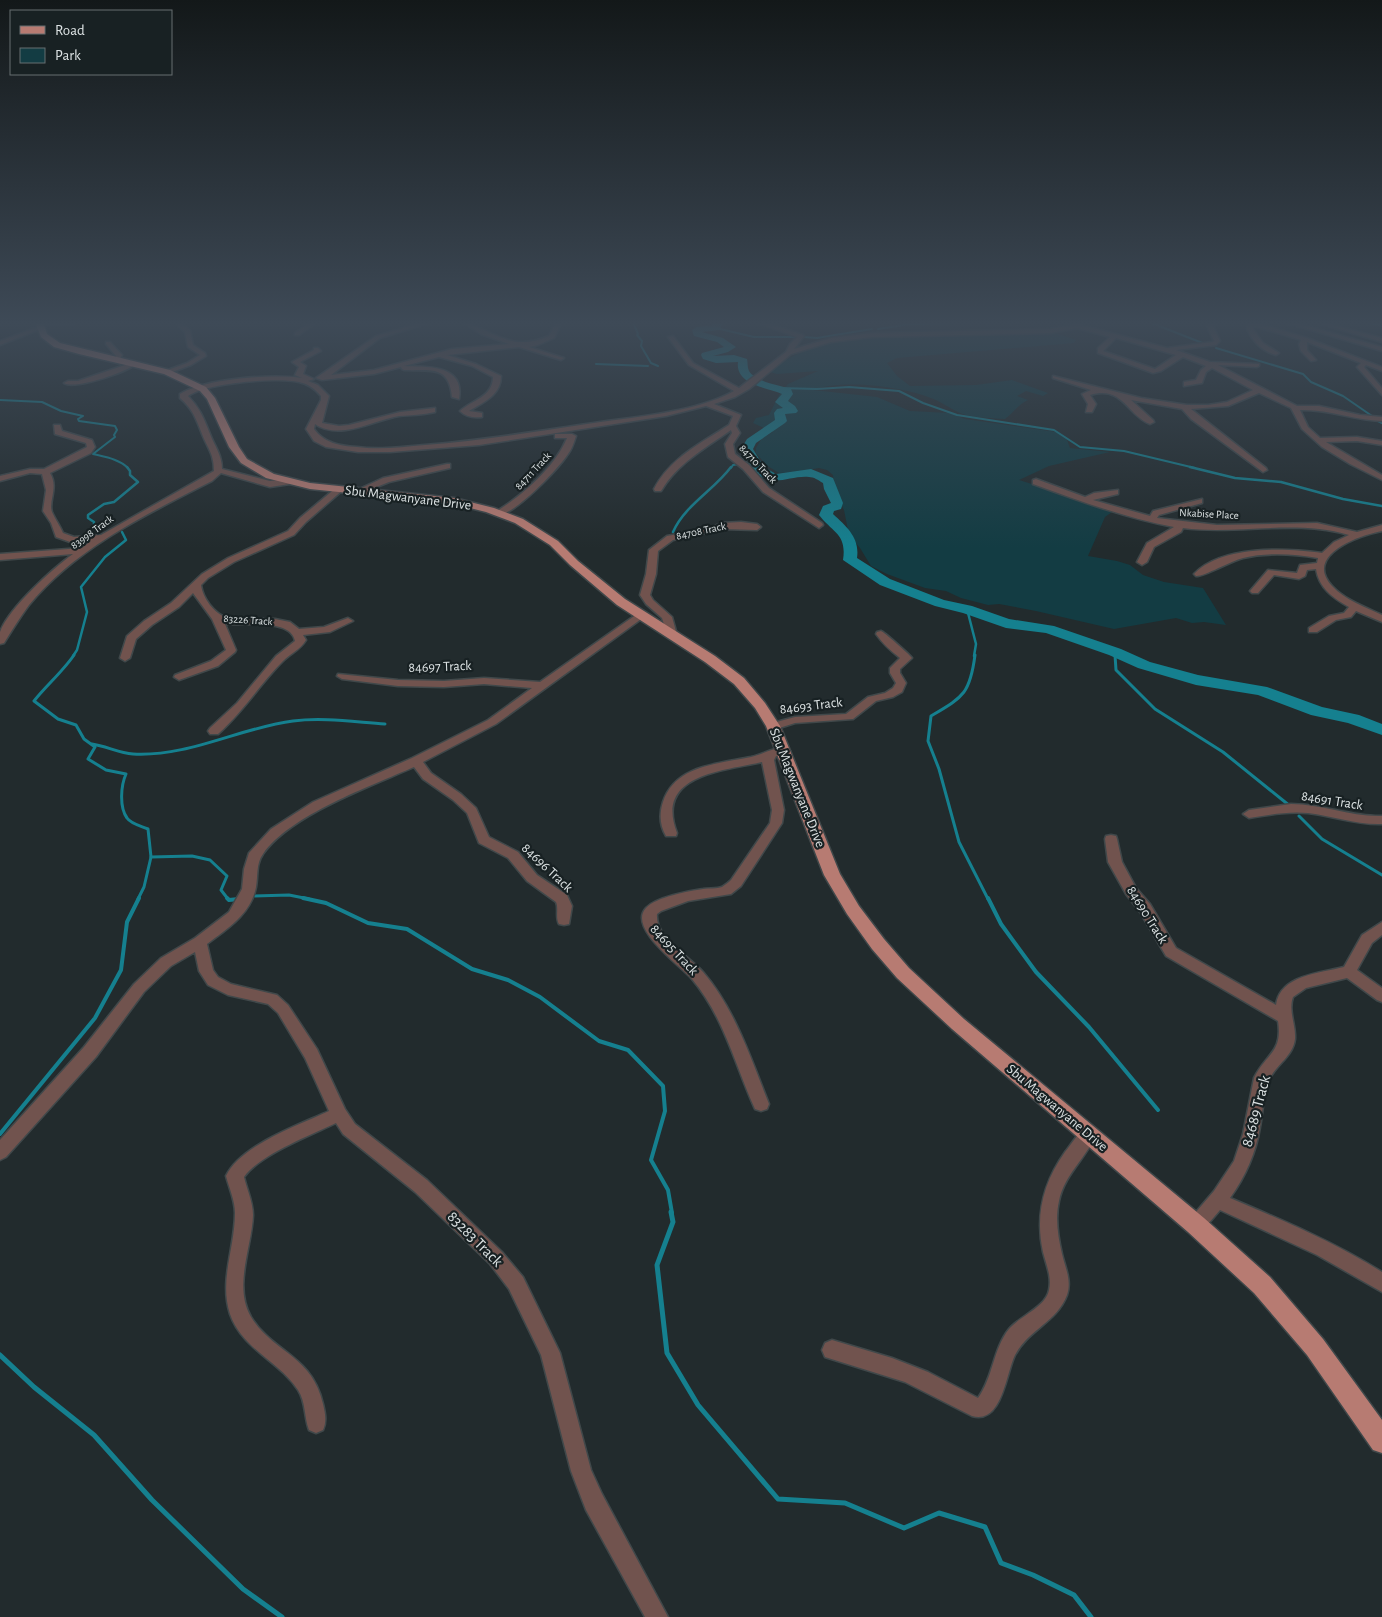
<svg xmlns="http://www.w3.org/2000/svg" width="1382" height="1617" font-family="'Alegreya Sans',sans-serif">
<style>
.green{fill:#133c43}
.lines{fill:none;stroke-linecap:round;stroke-linejoin:round}
.stream-far4{stroke:#15808f;stroke-width:2}
.stream-far3{stroke:#15808f;stroke-width:2.5}
.stream-far2{stroke:#15808f;stroke-width:3}
.stream-far1{stroke:#15808f;stroke-width:4}
.stream{stroke:#15808f;stroke-width:5}
.river{fill:#15808f;fill-rule:evenodd}
.minor-casing{stroke:#40484a;stroke-width:3}
.major-casing{stroke:#40484a;stroke-width:3}
.minor{fill:#71534e;fill-rule:evenodd}
.major{fill:#b77b72;fill-rule:evenodd}
.labels{text-anchor:middle;dominant-baseline:central;stroke-width:4.5;stroke-linejoin:round;paint-order:stroke}
.far-street-label{font-size:11px;fill:#dce2e3;stroke:#182123}
.street-label{font-size:14px;fill:#dce2e3;stroke:#182123}
.near-street-label{font-size:16px;fill:#dce2e3;stroke:#182123}
</style>
<rect width="100%" height="100%" fill="#222b2d"/>
<path class="green" d="M1032,333H1055L1076,340L1074,343L897,358L887,363L897,376L910,386L976,385L1012,380L1048,393L1043,396L1026,391L1017,396L1028,400C1019,404 1013,413 1005,419C992,418 978,418 966,415C955,412 948,406 938,401C910,387 843,378 813,390L877,397L910,411L949,413L965,419L1057,432L1066,437L1070,448L1110,452L1049,466L1019,480L1051,490L1112,512L1105,517L1088,556L1117,561L1130,565L1143,575L1164,582L1203,588L1226,625L1204,622L1192,623L1176,618L1114,629L1036,611L999,604L988,605L961,598L946,591L925,588L887,574L871,566L860,548L849,535L844,510L835,493L833,475L827,470L819,468L797,472L779,473L766,465L756,453V448L762,438L773,432L753,423L756,418L769,415L779,395L788,384L818,371L777,374L770,372C793,351 822,344 853,339Z"/>
<g class="lines">
<g class="stream-far4">
<polyline points="633,322 638,334"/>
<polyline points="1017,322 1023,322"/>
<polyline points="1149,322 1205,344"/>
<polyline points="716,328 754,337 798,337"/>
<polyline points="878,329 910,324 999,322"/>
<polyline points="637,335 642,341 641,346 651,363 658,366"/>
<polyline points="804,337 817,338 872,329"/>
<polyline points="1216,348 1303,374 1311,382 1343,396 1372,416"/>
<polyline points="596,364 648,366"/>
<polyline points="778,388 817,389 849,387 899,391 923,403 957,415 1054,430 1080,447 1124,451 1195,468"/>
<path d="M0,400L42,402L61,411L83,416L78,419L79,421L115,426L117,430L114,435L115,437L93,454C105,457 119,459 128,468"/>
<polyline points="1378,421 1382,423"/>
<polyline points="746,464 758,463"/>
<polyline points="731,468 733,465 739,464"/>
</g>
<g class="stream-far3">
<polyline points="1190,467 1235,478 1281,482 1343,499 1382,506"/>
<polyline points="104,528 94,526 94,522 88,518 88,515 104,504 114,502 138,482 130,475 130,471 127,467"/>
<path d="M673,532C685,505 714,490 731,467"/>
<polyline points="967,609 976,644 974,656"/>
<polyline points="1115,652 1115,656"/>
<polyline points="73,656 77,650 87,612 81,587 105,557 126,540 122,532"/>
</g>
<g class="stream-far2">
<path d="M74,655C64,670 46,686 34,701L58,719L76,725L84,739L95,747L88,759L106,770L126,774C121,785 119,807 127,818C131,824 141,826 148,829L151,857L192,856L210,860L227,876L221,890L228,899"/>
<path d="M975,655C970,694 963,697 931,716L928,741L939,769L959,842L988,899"/>
<polyline points="1115,655 1116,670 1155,709 1223,752 1290,806"/>
<path d="M92,744C106,746 119,753 133,754C189,757 239,728 293,721C323,717 355,722 385,724"/>
<polyline points="1299,816 1322,839 1382,875"/>
<polyline points="251,896 289,895 309,899"/>
<polyline points="138,899 144,887 151,857"/>
<polyline points="236,899 239,899"/>
</g>
<g class="stream-far1">
<polyline points="227,898 229,900 239,899"/>
<polyline points="303,898 326,903 368,923 407,929 472,969 508,980 540,997 599,1041 628,1050 663,1086 665,1111 651,1160 668,1190 672,1213"/>
<polyline points="988,898 1001,924 1036,972 1089,1027 1158,1110"/>
<polyline points="0,1134 95,1018 121,970 127,922 139,898"/>
</g>
<g class="stream">
<polyline points="671,1212 673,1222 657,1265 667,1353 698,1405 778,1499 845,1503 904,1528 939,1513 985,1527 1001,1563 1033,1575 1074,1595 1091,1617"/>
<polyline points="0,1355 34,1387 94,1435 152,1500 243,1589 282,1617"/>
</g>
<g class="river">
<path d="M712,322H722L723,324L719,330L702,332L723,338L736,347L728,352L713,356L734,355L747,359C748,363 747,367 749,371C756,382 779,385 791,389L793,394L788,401L795,406L798,411L796,413L785,414L787,421L785,423L756,443L753,449L764,467L776,474L811,469L833,478L843,503L841,509L834,511L833,514C847,527 860,538 857,558L890,579L944,600L972,606L1009,619L1054,626L1121,649L1150,662L1198,675L1267,687L1322,707L1359,715L1382,724V735L1348,723L1311,715L1258,695L1196,685L1138,668L1109,655L1046,633L1006,628L963,613L935,606L880,585L843,560C847,534 833,533 819,515L823,506L831,503L824,489L823,483C818,480 814,477 809,477C790,475 772,489 756,472C750,466 746,456 741,449L747,439L775,420L774,413L777,409L783,408L775,402L782,394C768,388 735,385 738,362L716,363L703,359L701,355L702,353L724,347L717,342L694,336L692,330L697,327L712,325Z"/>
<polygon points="1367,322 1382,322 1382,327 1369,324"/>
</g>
<defs>
<g id="minor">
<polygon points="36,322 76,322 73,324 39,324"/>
<polygon points="310,322 317,322 299,335 295,335 295,333"/>
<path d="M423,322H432L380,338L331,375L374,370L452,349L509,344L481,334L462,322C471,322 476,327 484,330C509,342 523,347 549,336L556,322H562L554,338L538,345L529,347L564,358L561,360L519,347L447,355L476,364L501,376C501,395 484,402 469,411L482,413V417C474,418 466,417 460,411C472,400 493,397 493,377L472,366L439,357L404,366C427,367 465,364 459,399L452,397C449,365 431,371 404,370L402,369L401,367L374,374L322,380L316,378L376,336Z"/>
<path d="M756,322H765L803,335L804,336L794,349L831,338L872,333L1050,329L1086,322L1082,325L1167,348L1212,342L1214,341L1207,326L1211,322H1217L1213,326L1220,341L1216,345L1176,350L1210,362L1259,364V366L1257,367L1218,365L1297,406H1319L1360,415L1382,417V421C1354,420 1328,409 1300,410L1308,427L1320,438L1357,437L1382,441V445L1357,441L1326,442L1382,475V480L1350,464L1322,447L1302,429L1291,408L1259,393L1228,406L1191,409L1266,468L1267,470L1263,472L1191,419L1182,409L1131,400L1153,420L1154,422L1150,424C1127,415 1123,385 1090,395L1096,404L1092,412H1086L1088,404L1082,394L1091,390L1053,378V376L1141,398L1187,405H1208L1227,402L1253,390L1212,368L1206,372L1202,383L1184,386V382L1196,380L1201,370L1206,366L1183,357L1161,371L1153,373L1098,353V348L1110,337L1077,328L1050,333L872,337L831,342L791,354L749,389L735,397L714,404L741,415L736,426L740,433L733,444L735,454L749,465L769,488L822,523L823,525L819,528L763,492L743,469L728,457L725,444L732,433L731,430C704,449 678,463 661,491H655L654,489C670,458 701,443 729,425L733,416L706,406L666,416L479,445L390,452H358L326,447L314,441L306,429L321,400V396C315,389 309,384 299,382C276,377 207,383 188,396C200,408 204,419 210,434C215,447 222,455 222,469L270,481L287,479L291,482L290,484L270,487L221,473L212,481C147,514 77,547 29,605C20,617 12,630 4,643L0,644C0,641 0,636 0,632C9,608 52,569 73,554L0,560V554L82,548L91,541L73,543L56,537L51,523L43,511L46,490L42,474L30,473L0,481V476L30,469H44L87,447L86,443L55,434L54,425H60L62,431L92,440L95,447L91,453L50,473C59,488 48,501 52,512C55,519 60,526 63,533L74,537L101,535L214,471C214,454 208,449 202,434C196,419 193,409 180,398V394C206,378 272,374 302,378L295,375L299,367L292,362L314,350V348H318L321,351L300,362L306,366L303,374L314,379L308,381L318,385L329,396L322,423L339,426L349,425L400,412L435,408V412C423,415 411,415 399,416C374,420 340,441 315,424L314,429C324,443 340,446 357,447C379,450 403,447 425,445C480,441 533,432 587,424C631,417 695,413 734,391L689,365L668,337L673,336L693,363L739,388L786,352L790,344L797,337ZM1116,338L1176,355L1155,369L1103,351Z"/>
<path d="M1245,322H1254L1307,338L1382,367V371L1366,365L1364,367L1382,388V395L1357,367L1361,363L1307,342V350L1316,360L1311,361L1301,351L1299,344L1301,340L1254,326L1253,329L1263,343L1279,353L1276,355C1262,351 1253,342 1247,329L1248,324Z"/>
<polygon points="1284,322 1293,322 1382,347 1382,351"/>
<polygon points="1322,322 1382,338 1382,342 1322,324"/>
<polygon points="178,324 182,324 190,330 193,345 205,353 206,356 191,365 167,374 165,373 165,371 187,363 200,355 188,347 185,332 178,326"/>
<polygon points="38,327 43,328 0,345 0,341"/>
<polygon points="106,342 110,342 122,355 119,361 115,361 116,356 106,344"/>
<path d="M131,363L136,364C126,372 75,390 64,383L68,381H78Z"/>
<path d="M555,434H572L576,436C574,442 572,449 568,454C559,468 513,517 497,515V511C523,495 555,467 567,438H555Z"/>
<polygon points="447,464 450,464 450,468 389,482 359,494 355,491 383,478"/>
<path d="M1036,479L1085,497L1094,493L1118,490V494L1093,500L1150,516L1153,511L1202,499V503L1159,515L1157,518L1217,525L1317,523L1357,532L1382,525V531C1360,535 1303,555 1332,586C1345,600 1365,607 1382,615V622L1356,611L1351,617L1336,620L1317,632H1309V628L1329,616L1344,613L1349,607C1333,598 1319,588 1316,569L1307,570L1305,576L1299,579L1274,575L1258,593H1252L1250,591L1268,570L1297,573L1300,565L1317,563L1318,558C1294,554 1268,552 1243,558C1231,561 1203,577 1196,576L1194,574C1222,545 1285,548 1322,553L1334,542L1349,535C1295,519 1238,535 1183,528L1181,532L1154,547L1147,562L1142,565L1137,562L1147,543L1174,527C1126,518 1080,501 1033,484V480Z"/>
<path d="M337,487L344,489L306,522L294,535L234,562L208,578L201,585C203,599 214,613 227,618L275,619L290,622L299,629L324,627L348,618L353,621L330,632L303,635L306,640C300,650 291,653 283,661C260,684 243,712 218,734H210L208,731L210,728L237,703L276,656L295,641C291,618 244,626 225,624L236,650L235,652L218,666L179,680L174,677L175,675L211,661L226,650L212,619L193,593L179,607L152,625L136,639L130,658L125,661L120,658L127,636L144,621L171,603L202,574L228,558L288,531L300,518Z"/>
<polygon points="741,522 757,524 761,527 757,530 723,529 673,540 658,551 656,574 650,595 653,600 672,617 677,635 672,638 668,637 662,618 646,604 640,595 646,574 649,550 667,536 710,528 722,523"/>
<path d="M640,612L644,613V617L496,724L423,762L431,773L461,794L476,808L489,837L518,852L537,875L567,895L572,906L569,924L564,925L559,924C555,917 559,909 556,902L527,881L508,858L479,843L467,813L453,800L423,779L414,767C371,786 290,815 263,854C256,863 258,876 256,887C251,914 227,929 207,944L213,970L218,977L231,984L277,995L288,1005L317,1049L345,1109L355,1124L427,1180L502,1252L523,1277L560,1353L591,1470L602,1494L668,1617H645L586,1510L571,1471L541,1355L509,1289L490,1264L415,1192L343,1134L336,1123C311,1135 259,1155 244,1177C247,1190 253,1202 253,1215C252,1247 233,1286 251,1317C273,1353 312,1355 323,1404C325,1413 327,1421 323,1430L316,1433L309,1430C304,1417 306,1402 298,1390C279,1361 242,1349 230,1314C219,1280 235,1248 235,1213C235,1200 229,1188 226,1176C241,1145 299,1125 329,1111L305,1058L278,1013L268,1004L228,995L208,985L199,971L195,952L171,966L144,992L96,1057L6,1157L0,1160V1140L84,1047L134,984L161,958L195,938L229,912L242,889L244,869L249,853L271,829L313,802L412,758L488,720L532,688L484,684L444,687L398,686L342,679L337,676L338,674L398,680L444,681L484,678L540,682Z"/>
<path d="M881,631C884,632 909,654 912,658L900,669V673L906,683L902,692L893,697L876,701L853,719L795,723L773,730L769,728L767,726L769,724L795,717L846,714L868,697L885,693L893,688L896,683L890,673V668L900,658C891,651 883,644 876,634L877,632Z"/>
<path d="M784,747L790,751L788,754L776,756L774,760L784,810L782,823L741,886L731,894L688,901L661,911L657,914C655,939 688,955 703,972C735,1009 751,1059 769,1104L767,1109L761,1111L755,1109C735,1065 724,1017 692,979C681,966 627,928 646,908C656,897 689,891 703,889C709,888 717,889 722,887C725,885 729,882 731,880L770,823L772,810L762,762C724,771 654,774 677,833L676,836H666C660,826 659,814 663,802C675,765 718,764 751,757C763,754 771,749 784,747Z"/>
<path d="M1291,804C1322,804 1351,817 1382,816V824C1356,825 1333,816 1308,813C1288,811 1268,815 1249,818L1243,814L1249,810Z"/>
<path d="M1111,835L1116,836L1117,839L1122,862L1136,888L1150,904L1176,948L1276,1005C1280,975 1320,973 1344,967L1362,935L1382,922V935L1372,943L1357,970L1382,988V1002L1377,1000L1347,978L1306,988L1293,997C1288,1011 1296,1025 1295,1039C1293,1056 1277,1064 1270,1078C1263,1092 1263,1112 1260,1127C1256,1153 1245,1177 1230,1198C1282,1220 1334,1242 1382,1272V1292L1317,1255L1220,1210L1202,1231L1196,1233L1190,1231L1187,1225L1190,1219L1214,1191L1234,1161L1243,1134L1254,1078C1266,1053 1283,1053 1278,1021L1166,956L1140,912L1126,894L1108,862L1105,839L1106,836Z"/>
<path d="M1088,1128L1094,1130L1096,1135C1086,1158 1064,1175 1059,1201C1055,1218 1058,1237 1062,1254C1065,1267 1072,1281 1067,1295C1057,1322 1028,1330 1015,1355C1006,1373 1002,1425 972,1416L905,1382L825,1357L822,1350L825,1343L832,1340L892,1358L928,1372L978,1398C993,1378 993,1349 1009,1329C1020,1316 1046,1307 1049,1290C1052,1277 1046,1264 1043,1252C1035,1215 1043,1183 1065,1152C1072,1144 1078,1131 1088,1128Z"/>
</g>
<polygon id="major" points="35,322 43,322 47,334 60,343 170,370 206,387 215,398 239,447 247,459 274,474 310,483 454,498 494,508 523,519 558,541 578,561 625,599 715,656 744,678 765,703 780,726 840,874 859,906 884,939 909,968 964,1019 1204,1218 1270,1277 1323,1339 1382,1420 1382,1453 1373,1450 1307,1355 1254,1293 1188,1232 952,1029 897,978 872,949 847,914 824,875 766,726 755,708 734,684 705,662 617,605 570,565 550,545 515,523 486,512 454,504 310,489 266,478 241,463 229,447 207,399 200,391 164,374 79,354 54,347 41,337"/>
</defs>
<use href="#minor" class="minor-casing"/>
<use href="#major" class="major-casing"/>
<use href="#minor" class="minor"/>
<use href="#major" class="major"/>
</g>
<linearGradient id="sky" x2="0" y2="1"><stop stop-color="#131819"/><stop offset="0.59" stop-color="#3e4a57"/><stop offset="1" stop-color="#3e4a57" stop-opacity="0"/></linearGradient>
<rect width="1382" height="548" fill="url(#sky)"/>
<g class="labels">
<g class="far-street-label">
<text transform="translate(758 464) rotate(46)">84710 Track</text>
<text transform="translate(533 471) rotate(-47)">84711 Track</text>
<text transform="translate(1209 514) rotate(3)">Nkabise Place</text>
<text transform="translate(701 531) rotate(-12)">84708 Track</text>
<text transform="translate(92 532) rotate(-36)">83998 Track</text>
<text transform="translate(248 620) rotate(4)">83226 Track</text>
</g>
<g class="street-label">
<text transform="translate(408 498) rotate(7)">Sbu Magwanyane Drive</text>
<text transform="translate(440 667) rotate(-2)">84697 Track</text>
<text transform="translate(811 706) rotate(-7)">84693 Track</text>
<text transform="translate(797 788) rotate(68)">Sbu Magwanyane Drive</text>
<text transform="translate(1332 801) rotate(9)">84691 Track</text>
<text transform="translate(547 868) rotate(43)">84696 Track</text>
<text transform="translate(1147 915) rotate(58)">84690 Track</text>
<text transform="translate(674 950) rotate(47)">84695 Track</text>
<text transform="translate(1057 1108) rotate(40)">Sbu Magwanyane Drive</text>
</g>
<g class="near-street-label">
<text transform="translate(1256 1111) rotate(-75)">84689 Track</text>
<text transform="translate(475 1239) rotate(45)">83283 Track</text>
</g>
</g>
<rect x="10" y="10" width="162" height="65" fill="#182123" stroke="#666e70"/>
<rect x="20" y="26" width="25" height="8" fill="#b77b72" stroke="#666e70"/>
<text x="55" y="35" font-size="15" fill="#dce2e3">Road</text>
<rect x="20" y="48" width="25" height="15" fill="#133c43" stroke="#666e70"/>
<text x="55" y="60" font-size="15" fill="#dce2e3">Park</text>
</svg>
